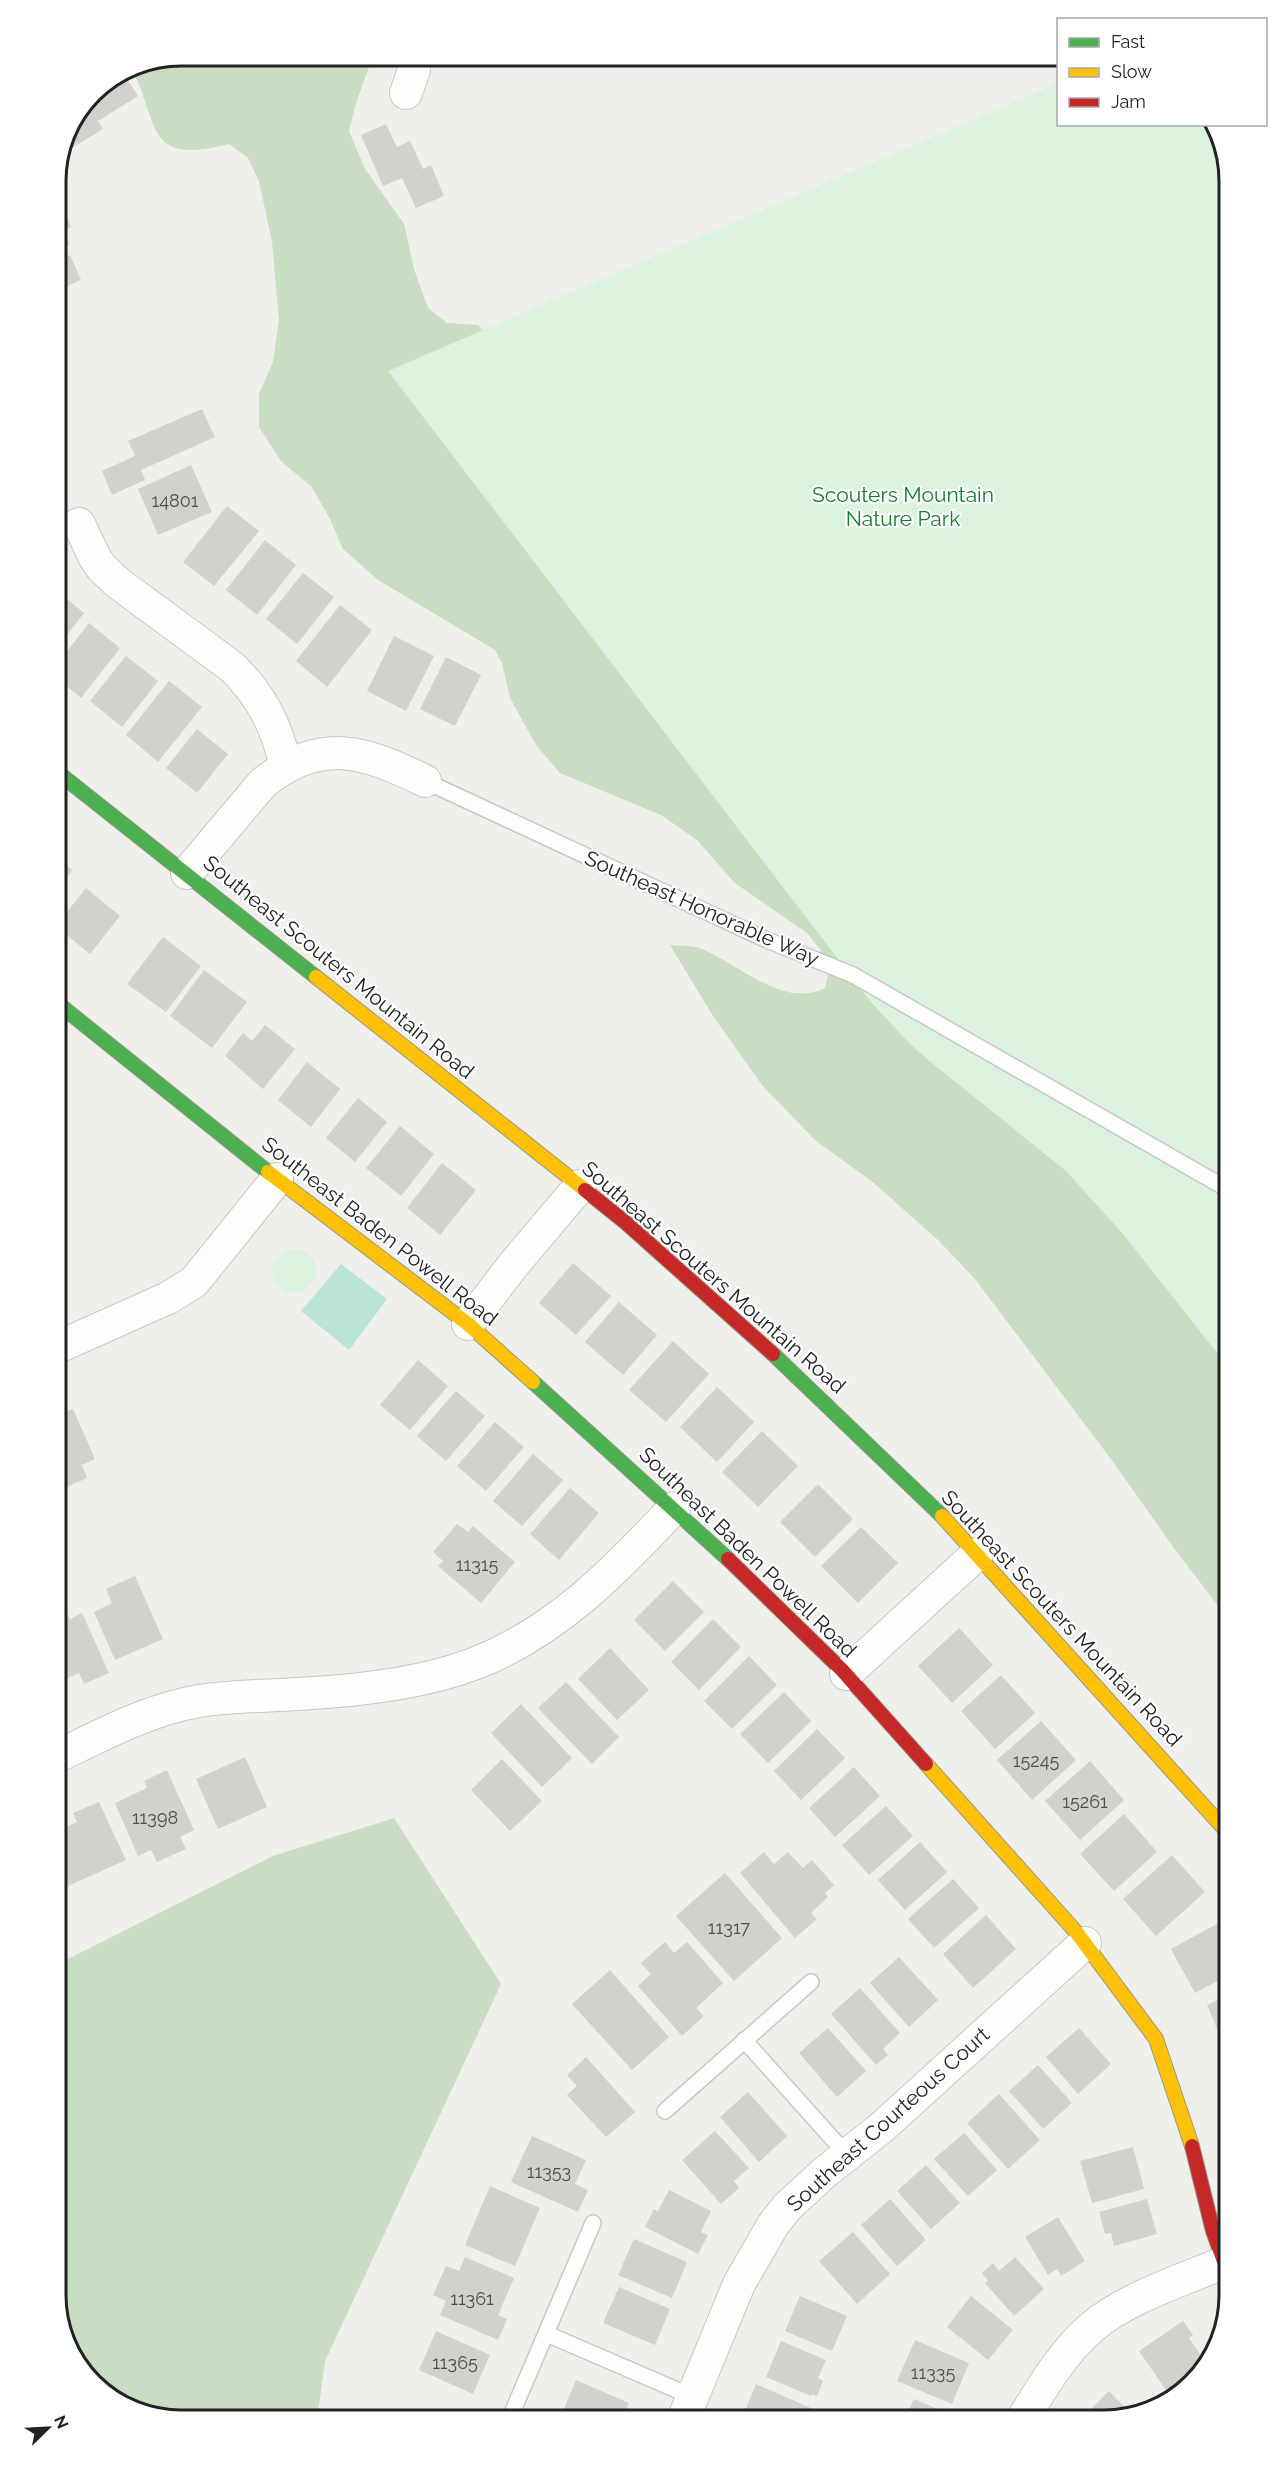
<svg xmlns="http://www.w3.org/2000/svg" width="1285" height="2476" font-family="Raleway,sans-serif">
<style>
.forest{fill:#c8ddc2}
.park{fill:#dbf3de}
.pitch{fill:#b9e4d7}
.building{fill:#d2d1ce}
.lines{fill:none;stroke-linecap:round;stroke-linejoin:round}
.lane-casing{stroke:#c7c7c5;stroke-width:18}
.street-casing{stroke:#c7c7c5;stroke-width:34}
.fast-casing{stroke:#949983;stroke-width:16}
.slow-casing{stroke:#949983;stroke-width:16}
.jam-casing{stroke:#949983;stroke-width:16}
.lane{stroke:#fdfdfc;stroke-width:15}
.street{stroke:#fdfdfc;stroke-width:32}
.fast{stroke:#4caf50;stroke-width:14}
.slow{stroke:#ffc107;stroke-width:14}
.jam{stroke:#c62828;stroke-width:14}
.labels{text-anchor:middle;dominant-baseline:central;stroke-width:4.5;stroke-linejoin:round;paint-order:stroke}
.number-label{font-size:18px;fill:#4e4e4d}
.park-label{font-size:21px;fill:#127d2a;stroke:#fff}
.street-label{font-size:21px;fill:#222;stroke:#fff}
.rim{fill:none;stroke:#222;stroke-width:3}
</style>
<rect width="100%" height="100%" fill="#efefeb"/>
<g class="forest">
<path d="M181,56H373L357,100L349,131L365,169L404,224L414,269L428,308L447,323L478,325L502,352L1229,409V1633L1218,1606L1174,1548L1111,1459L975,1279L939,1241L874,1183L815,1140L762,1085L713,1016L670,945C680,946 693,945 702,949C738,964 784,1009 825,988L828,976L821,950L807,933L735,883L697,840L661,815L560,773L536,745L510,698L502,663L495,650L378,580L343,549L330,519L311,486L281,461L259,427V394L273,362L279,320L272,242L259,181L248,158L229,144C142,166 161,123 131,67Z"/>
<polygon points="394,1818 501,1984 325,2361 317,2420 173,2420 105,2395 80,2362 59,2314 56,2295 56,1965 273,1856"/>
</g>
<g class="park">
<polygon points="1058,83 1058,124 1213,125 1220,133 1229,181 1229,1368 1123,1234 1066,1171 932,1063 910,1044 870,1001 388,371"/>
<circle cx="294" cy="1271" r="22"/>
</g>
<polygon class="pitch" points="341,1264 387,1299 349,1350 301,1311"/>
<g class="building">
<polygon points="123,72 138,96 98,121 103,129 67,151 63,145 68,126 93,92"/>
<polygon points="386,124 397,147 410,141 423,169 431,165 444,196 416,208 402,178 383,186 361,135"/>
<polygon points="63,208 71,227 64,231 69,244 56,250 56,211"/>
<polygon points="70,255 81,280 56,291 56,261"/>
<polygon points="202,409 215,437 141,470 145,480 112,495 102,471 135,456 128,441"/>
<polygon points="191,465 212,512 158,535 138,489"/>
<polygon points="227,506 259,531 214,586 183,562"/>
<polygon points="265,540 296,565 257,615 226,590"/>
<polygon points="303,573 334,597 297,644 266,619"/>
<polygon points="56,590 84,613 56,649"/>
<polygon points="340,605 372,630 327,687 296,661"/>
<polygon points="89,623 120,648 81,698 56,677 56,666"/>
<polygon points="394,636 434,656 406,711 367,691"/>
<polygon points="126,656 158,681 122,727 90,701"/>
<polygon points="446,657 481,675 455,726 420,709"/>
<polygon points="169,681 202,707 158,762 126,735"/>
<polygon points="197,729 228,754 197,793 166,768"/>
<polygon points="56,857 72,870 56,892"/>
<polygon points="86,888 120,916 90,954 56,926"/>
<polygon points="163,937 201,966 166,1012 127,984"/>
<polygon points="204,970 247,1002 212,1048 170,1016"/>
<polygon points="265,1025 295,1049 263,1089 225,1056 243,1033 252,1041"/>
<polygon points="307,1062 340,1089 311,1127 278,1100"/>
<polygon points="358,1098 387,1122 355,1162 326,1138"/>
<polygon points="400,1126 434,1154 401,1196 366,1168"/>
<polygon points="442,1163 476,1190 440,1235 407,1208"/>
<polygon points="573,1263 611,1296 576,1335 539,1303"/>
<polygon points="619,1302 657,1335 623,1375 585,1342"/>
<polygon points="673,1341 709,1374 666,1422 629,1390"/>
<polygon points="418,1360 448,1386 410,1430 380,1405"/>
<polygon points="717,1387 754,1422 717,1462 680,1427"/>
<polygon points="456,1391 485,1416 446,1461 417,1436"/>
<polygon points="73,1409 95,1459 82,1465 87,1478 57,1491 56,1416"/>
<polygon points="495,1422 524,1447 486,1491 457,1466"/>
<polygon points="762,1431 798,1466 758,1507 722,1472"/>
<polygon points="533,1454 563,1480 522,1526 493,1501"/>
<polygon points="818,1484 853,1519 815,1557 780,1522"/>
<polygon points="570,1488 599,1513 559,1560 530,1534"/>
<polygon points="457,1524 468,1532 473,1526 515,1562 481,1603 438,1566 443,1561 433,1552"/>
<polygon points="861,1527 898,1563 858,1603 821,1566"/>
<polygon points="135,1576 163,1639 115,1660 94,1612 112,1603 106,1589"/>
<polygon points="673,1581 704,1612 665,1651 634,1620"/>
<polygon points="63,1605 70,1619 82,1613 109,1673 84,1684 79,1673 56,1683 56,1609"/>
<polygon points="713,1619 741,1647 699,1690 671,1662"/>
<polygon points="959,1628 993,1665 952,1703 918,1666"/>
<polygon points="610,1648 649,1690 617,1720 578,1679"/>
<polygon points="749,1656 777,1685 732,1729 704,1701"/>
<polygon points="1001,1675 1035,1713 995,1749 961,1711"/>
<polygon points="566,1682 619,1737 592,1764 538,1708"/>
<polygon points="784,1692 811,1721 768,1763 740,1734"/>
<polygon points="521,1704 572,1758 542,1787 491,1733"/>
<polygon points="1041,1721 1076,1760 1032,1800 997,1760"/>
<polygon points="817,1729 845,1758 801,1800 774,1771"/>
<polygon points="245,1757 267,1807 218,1829 196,1779"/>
<polygon points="502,1759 542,1801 510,1831 471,1790"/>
<polygon points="1090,1761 1124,1800 1080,1840 1045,1801"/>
<polygon points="854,1767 880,1796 835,1837 809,1808"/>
<polygon points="167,1770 194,1830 180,1837 186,1849 157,1862 151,1850 138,1856 115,1803 147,1788 144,1781"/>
<polygon points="99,1802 126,1860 68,1886 56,1859 56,1832 77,1822 73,1813"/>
<polygon points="886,1806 913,1836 869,1875 842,1845"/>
<polygon points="1124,1814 1157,1852 1114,1891 1080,1854"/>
<polygon points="920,1842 947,1872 905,1910 878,1880"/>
<polygon points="764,1852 774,1864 788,1852 803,1868 812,1860 834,1885 825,1893 828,1897 811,1913 817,1919 795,1938 740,1873"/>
<polygon points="1172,1855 1205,1892 1156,1936 1123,1899"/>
<polygon points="725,1873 782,1938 734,1981 676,1916"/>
<polygon points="953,1879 979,1908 934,1948 908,1919"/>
<polygon points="986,1915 1016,1949 973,1988 943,1954"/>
<polygon points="1222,1921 1229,1935 1229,1975 1195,1993 1171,1949"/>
<polygon points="665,1942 674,1953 687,1942 723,1983 696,2008 704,2016 682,2036 638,1986 651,1974 641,1963"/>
<polygon points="899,1957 938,2000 909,2027 870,1983"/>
<polygon points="610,1970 669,2037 632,2070 572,2004"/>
<polygon points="860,1988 900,2033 883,2049 888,2055 876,2065 831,2014"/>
<polygon points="1229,1995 1229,2049 1226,2050 1207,2005"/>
<polygon points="828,2028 866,2071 837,2097 799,2053"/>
<polygon points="1079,2028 1111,2064 1078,2094 1046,2057"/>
<polygon points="586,2057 635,2112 606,2137 567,2095 577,2086 567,2075"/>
<polygon points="1038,2065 1072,2103 1043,2129 1009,2091"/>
<polygon points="748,2092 787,2136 759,2162 720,2117"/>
<polygon points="999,2094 1040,2140 1008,2169 967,2123"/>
<polygon points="715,2131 749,2168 734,2181 739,2188 721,2204 682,2160"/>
<polygon points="964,2133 997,2170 968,2196 934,2159"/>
<polygon points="532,2136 586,2160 575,2184 588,2190 578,2212 511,2182"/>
<polygon points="1133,2147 1144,2189 1092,2203 1080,2161"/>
<polygon points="926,2165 960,2203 931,2229 897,2191"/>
<polygon points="490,2186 540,2208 515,2266 465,2245"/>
<polygon points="669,2190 711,2211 701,2232 708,2235 698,2254 645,2227 654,2209 658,2211"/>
<polygon points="890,2199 926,2240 897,2266 861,2225"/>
<polygon points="1147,2199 1157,2234 1114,2246 1111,2233 1105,2234 1099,2212"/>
<polygon points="1058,2217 1085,2261 1061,2276 1057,2269 1048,2275 1025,2237"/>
<polygon points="853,2232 890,2274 857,2304 819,2261"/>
<polygon points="634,2239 687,2262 672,2298 618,2275"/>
<polygon points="465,2257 514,2278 498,2315 507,2319 498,2340 440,2315 446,2301 433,2295 446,2266 459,2271"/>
<polygon points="1015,2257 1044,2289 1014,2316 985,2283 988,2281 982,2273 993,2263 999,2271"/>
<polygon points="619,2287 670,2309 655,2345 603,2323"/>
<polygon points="800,2296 847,2316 832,2351 785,2331"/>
<polygon points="971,2296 1013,2330 988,2360 947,2327"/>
<polygon points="1183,2321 1193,2335 1189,2338 1206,2363 1166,2390 1139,2351"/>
<polygon points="436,2331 490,2355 473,2394 419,2370"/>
<polygon points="915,2340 969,2363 952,2404 897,2381"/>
<polygon points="781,2341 826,2360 818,2378 823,2381 817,2396 812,2394 811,2396 766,2377"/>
<polygon points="576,2380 629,2403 621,2420 572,2420 561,2416"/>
<polygon points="756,2384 813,2409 809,2420 741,2420"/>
<polygon points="1109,2391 1132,2415 1104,2421 1080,2420"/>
<polygon points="914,2399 962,2419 961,2420 904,2420"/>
</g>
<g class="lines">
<defs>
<g id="lane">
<polyline points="425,781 767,940 853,975 1229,1190"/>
<polyline points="744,2040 847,2155"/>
<polyline points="665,2111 811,1982"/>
<polyline points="547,2334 693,2397"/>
<polyline points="512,2413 593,2223"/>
</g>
<g id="street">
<polyline points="406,93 414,70 412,56"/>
<path d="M79,524L94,556L101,567L118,583L232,667C262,696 277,727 286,767"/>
<path d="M187,873L262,784C320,736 364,751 425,781"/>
<polyline points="468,1324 514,1264 580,1186"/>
<polyline points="56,1348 168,1298 194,1282 277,1179"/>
<polyline points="846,1674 977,1554"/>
<path d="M56,1757C102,1735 147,1710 199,1701C231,1696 265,1696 298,1694C355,1691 423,1684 476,1663C556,1632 616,1570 674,1508"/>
<polyline points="683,2420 739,2284 773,2225 787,2207 824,2173 881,2128 1085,1943"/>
<path d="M1022,2420C1041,2389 1063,2352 1091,2328C1124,2299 1182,2280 1223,2263"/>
</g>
<g id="fast">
<polyline points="56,771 316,977"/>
<polyline points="56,1002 268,1172"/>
<polyline points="773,1354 942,1516"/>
<polyline points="533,1382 728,1559"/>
</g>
<g id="slow">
<polyline points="316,977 585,1190"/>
<polyline points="268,1172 468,1324 533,1382"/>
<polyline points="942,1516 1229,1834"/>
<polyline points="926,1764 1077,1933 1156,2039 1192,2146"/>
</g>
<g id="jam">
<polyline points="585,1190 625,1222 773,1354"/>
<polyline points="728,1559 842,1670 926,1764"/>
<polyline points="1192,2146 1213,2231 1229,2275"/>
</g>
</defs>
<use href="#lane" class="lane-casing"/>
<use href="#street" class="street-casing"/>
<use href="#fast" class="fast-casing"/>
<use href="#slow" class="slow-casing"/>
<use href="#jam" class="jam-casing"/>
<use href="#lane" class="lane"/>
<use href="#street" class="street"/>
<use href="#fast" class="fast"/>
<use href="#slow" class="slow"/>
<use href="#jam" class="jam"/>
</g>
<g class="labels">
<g class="number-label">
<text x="175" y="500">14801</text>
<text x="477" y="1564">11315</text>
<text x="1036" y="1760">15245</text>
<text x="1085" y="1801">15261</text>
<text x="155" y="1817">11398</text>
<text x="729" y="1927">11317</text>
<text x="549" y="2171">11353</text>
<text x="472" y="2298">11361</text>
<text x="455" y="2362">11365</text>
<text x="933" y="2372">11335</text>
</g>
<g class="park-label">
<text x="903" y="494">Scouters Mountain<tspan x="903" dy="24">Nature Park</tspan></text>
</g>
<g class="street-label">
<text transform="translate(702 908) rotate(24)">Southeast Honorable Way</text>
<text transform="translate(339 967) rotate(39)">Southeast Scouters Mountain Road</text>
<text transform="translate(380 1231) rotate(38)">Southeast Baden Powell Road</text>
<text transform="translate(714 1277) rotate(41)">Southeast Scouters Mountain Road</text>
<text transform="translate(748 1552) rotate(44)">Southeast Baden Powell Road</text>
<text transform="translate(1062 1618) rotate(47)">Southeast Scouters Mountain Road</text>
<text transform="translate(888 2119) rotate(-42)">Southeast Courteous Court</text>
</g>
</g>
<path d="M0 0H1285V2476H0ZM181 66H1104A115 115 0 0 1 1219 181V2295A115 115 0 0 1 1104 2410H181A115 115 0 0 1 66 2295V181A115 115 0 0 1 181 66Z" fill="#fff" fill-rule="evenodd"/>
<path class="rim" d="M181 66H1104A115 115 0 0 1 1219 181V2295A115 115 0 0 1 1104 2410H181A115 115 0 0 1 66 2295V181A115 115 0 0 1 181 66Z"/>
<rect x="1057" y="18" width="210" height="108" fill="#ffffff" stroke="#a7a7a7" stroke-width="1.5"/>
<rect x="1069" y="38" width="30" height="9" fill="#4caf50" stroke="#a7a7a7" stroke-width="1.5"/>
<text x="1111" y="48" font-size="18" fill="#222222">Fast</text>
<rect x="1069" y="68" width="30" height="9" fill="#ffc107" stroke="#a7a7a7" stroke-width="1.5"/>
<text x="1111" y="78" font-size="18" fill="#222222">Slow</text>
<rect x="1069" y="98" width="30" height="9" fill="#c62828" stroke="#a7a7a7" stroke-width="1.5"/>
<text x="1111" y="108" font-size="18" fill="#222222">Jam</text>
<g transform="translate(48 2428) rotate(66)" stroke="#ffffff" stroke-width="4.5" paint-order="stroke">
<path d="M0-4.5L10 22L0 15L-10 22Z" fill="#222222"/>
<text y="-9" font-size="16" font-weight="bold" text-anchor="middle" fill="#222222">N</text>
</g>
</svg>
